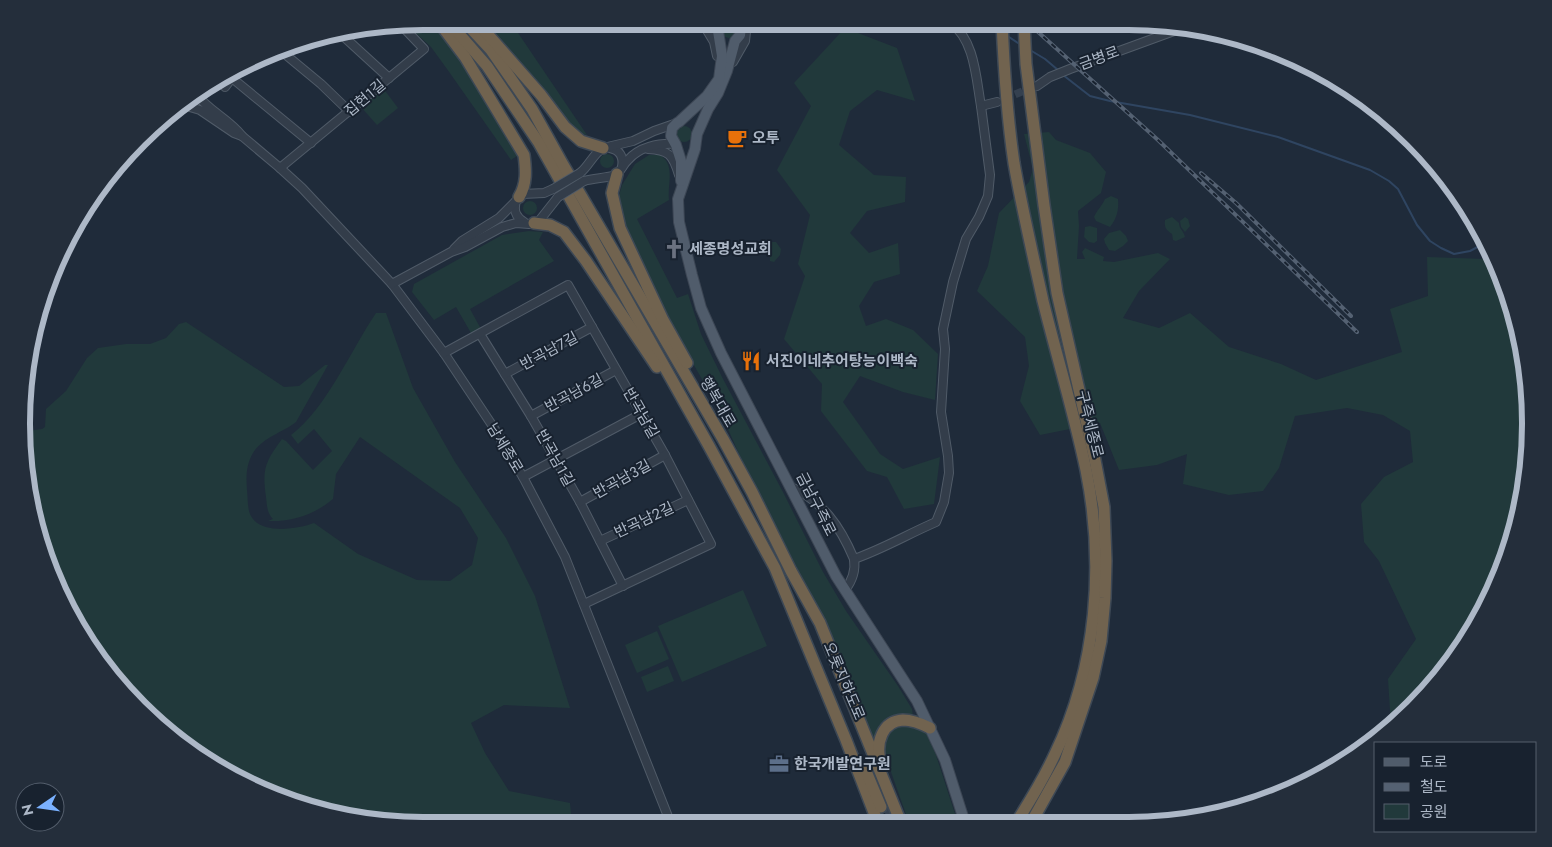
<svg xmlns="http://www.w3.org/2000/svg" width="1552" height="847" font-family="Jost,'Noto Sans KR',sans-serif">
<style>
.green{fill:#21393b}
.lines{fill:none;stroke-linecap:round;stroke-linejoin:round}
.stream{stroke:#2f4561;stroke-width:2}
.minor-tunnel{stroke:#34404f;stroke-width:8;stroke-dasharray:8 4;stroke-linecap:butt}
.highway-tunnel{stroke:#34404f;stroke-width:11;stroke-dasharray:11 5.5;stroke-linecap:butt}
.minor-casing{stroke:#505b68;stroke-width:10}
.major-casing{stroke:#3c4654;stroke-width:12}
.highway-casing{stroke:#3d4855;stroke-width:14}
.minor{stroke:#333d4a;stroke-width:8}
.major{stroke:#505c6b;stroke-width:10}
.highway{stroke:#71634f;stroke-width:11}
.rail-casing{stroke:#546172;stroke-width:4}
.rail{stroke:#18222f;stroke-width:2;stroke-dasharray:5.5;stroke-linecap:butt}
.minor-bridge-casing{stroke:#505b68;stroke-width:10;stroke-linecap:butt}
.minor-bridge{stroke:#333d4a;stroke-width:8}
.labels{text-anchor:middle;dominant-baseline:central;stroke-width:4;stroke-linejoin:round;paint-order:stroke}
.street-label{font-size:15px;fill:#adb8c7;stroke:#18222f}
.poi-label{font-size:15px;font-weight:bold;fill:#adb8c7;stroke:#18222f;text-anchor:start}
.rim{fill:none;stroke:#adb8c7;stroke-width:6}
</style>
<rect width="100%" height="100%" fill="#1f2b3a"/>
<g class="green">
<polygon points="424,21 429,21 454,50 517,156 511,160 447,69 431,47 406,24"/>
<polygon points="482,21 510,21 587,135 582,134 565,121"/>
<circle cx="729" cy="32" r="6"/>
<polygon points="845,28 897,48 915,101 877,90 850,111 839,145 874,175 906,177 905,202 867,211 850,233 869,253 898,243 900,274 874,282 859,306 866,326 886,319 913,330 938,354 935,400 903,392 860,376 843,402 880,454 903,469 940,457 934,504 904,509 887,477 867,471 821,411 822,384 784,339 805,276 798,264 810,215 777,170 811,106 794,83"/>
<polygon points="383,88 398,108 377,125 361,107"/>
<circle cx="684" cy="134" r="8"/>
<polygon points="1049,132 1056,140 1090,153 1106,172 1101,193 1078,211 1079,226 1077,259 1085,259 1082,252 1085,248 1104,257 1103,261 1114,262 1158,253 1170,259 1139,291 1123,318 1159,328 1190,313 1229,347 1281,364 1316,380 1402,352 1390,309 1428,296 1427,257 1485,259 1497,266 1517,319 1530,397 1527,476 1509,553 1477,624 1413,708 1391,726 1388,679 1416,639 1379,561 1364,542 1361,504 1384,477 1413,462 1410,431 1383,415 1347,408 1295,416 1279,468 1263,491 1229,495 1183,484 1187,454 1157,465 1119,470 1100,423 1040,435 1020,401 1029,366 1025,337 977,291 988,266 999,213 1029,182 1033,169 1024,134"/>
<circle cx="607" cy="161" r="7"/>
<path d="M649,155H660C676,165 667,184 669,200L637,219L677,298L688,294L701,334L722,377L784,494L823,572L846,611L898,686L912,709L913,716L877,737H871L820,613L739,454L720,411L670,323L621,218L618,199L622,185L635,164Z"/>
<path d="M1111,196L1118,199C1119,210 1117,218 1110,227L1096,221L1094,217C1097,210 1102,206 1105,199Z"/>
<circle cx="530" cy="208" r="7"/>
<path d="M1172,217L1179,223C1179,229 1184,231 1185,237L1176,241L1173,240L1172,234C1166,230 1164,227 1165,220Z"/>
<polygon points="1185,217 1188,219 1190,226 1185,232 1181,227 1180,221"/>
<polygon points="1090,226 1097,228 1097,241 1094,243 1089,242 1084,237 1085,227"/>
<polygon points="1120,230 1126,236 1128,241 1123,246 1115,251 1109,250 1105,243 1104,239 1109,233"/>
<polygon points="529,231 543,232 539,240 554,261 470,309 481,329 471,333 456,307 434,320 412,292 414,284 502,235"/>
<polygon points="770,242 776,242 781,249 780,255 774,262 770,261"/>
<path d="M376,313H386L413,388L455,462L506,538L535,596L570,708L504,705L471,723L485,753L509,791L570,803L572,824L397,825L319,812L223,772L121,689L52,578L22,450L24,429L27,431L42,429L45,427L46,409L66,391L87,358L98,348L126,344H150L166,338L179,324L186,322L284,387L299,386L325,365H328L296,422C282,433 263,437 253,453C246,465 246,477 247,490C248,498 247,509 251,516C261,535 298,529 314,523L358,554L417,580L450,581L472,565L478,538L460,508L360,437L336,474L333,499C314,515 292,522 268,521L273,519C267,513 267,506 266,497C262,469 265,462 282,439L286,441L313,470L332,451L314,429L298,444L291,435C326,409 351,350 376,313Z"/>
<polygon points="743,590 767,646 682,682 658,626"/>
<polygon points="657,631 669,659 637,673 625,645"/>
<polygon points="668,666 674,681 647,692 641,677"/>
<polygon points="905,723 925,728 936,755 958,823 909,823 884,752 888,733 893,729"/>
</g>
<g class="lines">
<g class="stream">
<polyline points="984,22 998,30"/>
<polyline points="1006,35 1021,45"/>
<polyline points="1030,50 1045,59 1058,70"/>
<polyline points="1063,75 1090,96 1110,101 1190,115 1278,137 1370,170 1389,181 1398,189 1417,225 1430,241 1441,248 1454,254 1470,251 1487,242"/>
</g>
<polyline class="minor-tunnel" points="1004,99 1033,87"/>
<polyline class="highway-tunnel" points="888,804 894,823"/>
<defs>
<g id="minor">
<polyline points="702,22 714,42 717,56"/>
<path d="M950,22C975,40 976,78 981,106L997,102"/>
<polyline points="342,35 389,78"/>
<polyline points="280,50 321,84 350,112"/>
<polyline points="733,62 745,41 747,22"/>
<polyline points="232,78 311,143"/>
<polyline points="1037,86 1050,77 1070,69 1185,27"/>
<polyline points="225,87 234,75"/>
<path d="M183,105L200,110L234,133L242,136C229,119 209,111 197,95"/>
<polyline points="242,136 280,168 302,188 392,284 444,353 494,428 523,477 565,557 671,824"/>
<path d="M610,148C620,150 624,157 622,167"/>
<path d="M648,149C669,150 673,155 679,175"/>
<polyline points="280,168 424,49 401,25"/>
<path d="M580,173C589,166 593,154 603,148L633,141L654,131L677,123"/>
<path d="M584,181C594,178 608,178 615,175C621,172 623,164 628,160C639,147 658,143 675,144"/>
<path d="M516,201C513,211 516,217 524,222"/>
<polyline points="454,249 462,241 499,218 523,194 544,193 553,189"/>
<polyline points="392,284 451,252 465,247 502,227 516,223 529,224 539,221 558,197"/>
<polyline points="480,334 531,416 580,502 623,586"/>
<polyline points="444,353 568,285 665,455 711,544 584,604"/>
<polyline points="505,374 592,327"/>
<polyline points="531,416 616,370"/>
<polyline points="523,477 641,414"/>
<path d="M789,486C823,501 840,526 854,559C883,549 908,534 936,522L944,502L949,473L948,456L941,412L945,349L943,329L953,282L966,239L979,217L988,196L990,175L981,106"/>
<polyline points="580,502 665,455"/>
<polyline points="600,541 688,500"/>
<path d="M845,590C852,581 856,572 854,559"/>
</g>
<g id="major">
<polyline points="742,22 740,35 735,41 727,71 718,93 708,109 697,134 695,149 678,199 679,222 692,275 701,308 721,353 836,576 917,701 945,760 965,823"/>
<polyline points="679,122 707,96 719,79 722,56 718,31 721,24 724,22"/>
<polyline points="677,123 672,128 671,136 676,145 681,161 681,181"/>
</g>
<g id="highway">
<path d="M438,21L465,57L524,155C526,170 527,184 519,197"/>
<polyline points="448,21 487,66 539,143 709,446 775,568 846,740 878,823"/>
<polyline points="464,21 491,50 532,109 562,163 723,439 752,492 791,571 820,623 901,823"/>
<polyline points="476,21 541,95 565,127 581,141 603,148"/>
<path d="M1002,22C1004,69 1007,116 1014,163C1022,209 1033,255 1043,301C1057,357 1074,413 1086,470C1105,564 1097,667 1055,754C1044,778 1030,801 1016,823"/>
<polyline points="1024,22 1026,64 1044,205 1057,293 1095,460 1104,507 1106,561 1105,598 1101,641 1093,678 1065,762 1031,823"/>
<polyline points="617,174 612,193 620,228 663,320 687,363"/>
<polyline points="534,223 550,225 564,232 586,261 657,367"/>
<path d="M880,760C876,743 882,721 903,720C913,720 922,724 930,728"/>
<polyline points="866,771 881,807"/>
</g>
</defs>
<use href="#minor" class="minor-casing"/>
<use href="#major" class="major-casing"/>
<use href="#highway" class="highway-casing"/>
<use href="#minor" class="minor"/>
<use href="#major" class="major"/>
<use href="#highway" class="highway"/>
<defs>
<g id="rail">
<polyline points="1027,22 1158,140 1357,332"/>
<polyline points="1201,173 1236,203 1351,316"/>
</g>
</defs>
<use href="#rail" class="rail-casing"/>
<use href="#rail" class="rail"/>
<defs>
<g id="minor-bridge">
<polyline points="553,189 580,173"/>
<polyline points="558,197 584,181"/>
</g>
</defs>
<use href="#minor-bridge" class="minor-bridge-casing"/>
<use href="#minor-bridge" class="minor-bridge"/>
</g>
<defs>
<symbol id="cafe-bare" viewBox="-9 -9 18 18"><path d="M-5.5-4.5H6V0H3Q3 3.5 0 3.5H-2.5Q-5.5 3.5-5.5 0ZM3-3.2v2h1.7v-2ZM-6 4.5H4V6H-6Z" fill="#e8710a" stroke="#18222f" stroke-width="2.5" paint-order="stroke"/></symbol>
<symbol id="church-bare" viewBox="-9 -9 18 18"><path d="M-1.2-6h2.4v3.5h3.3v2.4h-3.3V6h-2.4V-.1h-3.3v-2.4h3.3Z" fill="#6b7280" stroke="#18222f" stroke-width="2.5" paint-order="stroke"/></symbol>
<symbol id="restaurant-bare" viewBox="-9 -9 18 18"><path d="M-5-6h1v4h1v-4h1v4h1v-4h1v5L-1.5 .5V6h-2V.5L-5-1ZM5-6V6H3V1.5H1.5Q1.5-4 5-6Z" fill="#e8710a" stroke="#18222f" stroke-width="2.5" paint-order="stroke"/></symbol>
<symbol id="office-bare" viewBox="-9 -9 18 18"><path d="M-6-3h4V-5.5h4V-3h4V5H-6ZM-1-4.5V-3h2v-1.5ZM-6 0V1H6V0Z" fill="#5c6f8a" stroke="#18222f" stroke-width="2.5" paint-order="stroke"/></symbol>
</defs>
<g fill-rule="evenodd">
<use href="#cafe-bare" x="723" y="124" width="28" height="28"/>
<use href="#church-bare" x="660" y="235" width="28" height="28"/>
<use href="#restaurant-bare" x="737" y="347" width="28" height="28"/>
<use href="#office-bare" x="765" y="750" width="28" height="28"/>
</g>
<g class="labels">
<g class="street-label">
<text transform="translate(1099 58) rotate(-20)">금병로</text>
<text transform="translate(365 98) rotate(-40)">집현1길</text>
<text transform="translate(549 351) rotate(-28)">반곡남7길</text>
<text transform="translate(574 393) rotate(-28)">반곡남6길</text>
<text transform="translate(718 402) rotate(60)">행복대로</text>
<text transform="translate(641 413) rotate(60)">반곡남길</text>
<text transform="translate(1090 424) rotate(76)">구즉세종로</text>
<text transform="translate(505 448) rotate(59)">남세종로</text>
<text transform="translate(555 458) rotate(61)">반곡남1길</text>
<text transform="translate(622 479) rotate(-29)">반곡남3길</text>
<text transform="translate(816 504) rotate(63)">금남구즉로</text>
<text transform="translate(644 520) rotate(-25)">반곡남2길</text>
<text transform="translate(844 681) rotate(67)">오롯지하도로</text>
</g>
<g class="poi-label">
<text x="752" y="138">오투</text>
<text x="689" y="249">세종명성교회</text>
<text x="766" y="361">서진이네추어탕능이백숙</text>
<text x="794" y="764">한국개발연구원</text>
</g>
</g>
<path d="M0 0H1552V847H0ZM423 30H1129A393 393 0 0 1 1522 423V424A393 393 0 0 1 1129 817H423A393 393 0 0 1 30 424V423A393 393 0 0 1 423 30Z" fill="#242e3b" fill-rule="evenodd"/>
<path class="rim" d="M423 30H1129A393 393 0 0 1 1522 423V424A393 393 0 0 1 1129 817H423A393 393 0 0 1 30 424V423A393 393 0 0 1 423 30Z"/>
<rect x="1374" y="742" width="162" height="90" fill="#18222f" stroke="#545e6c"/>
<rect x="1384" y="758" width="25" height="8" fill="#505c6b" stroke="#545e6c"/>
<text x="1420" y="767" font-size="15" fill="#adb8c7">도로</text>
<rect x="1384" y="783" width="25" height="8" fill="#546172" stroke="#545e6c"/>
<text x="1420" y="792" font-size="15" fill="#adb8c7">철도</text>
<rect x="1384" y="804" width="25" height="15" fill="#21393b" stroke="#545e6c"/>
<text x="1420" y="817" font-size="15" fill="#adb8c7">공원</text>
<g transform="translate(40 807) rotate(257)"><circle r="24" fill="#18222f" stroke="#545e6c"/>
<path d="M0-4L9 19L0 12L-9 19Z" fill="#7ab1ff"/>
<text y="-8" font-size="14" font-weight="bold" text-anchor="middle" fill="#adb8c7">N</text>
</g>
</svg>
